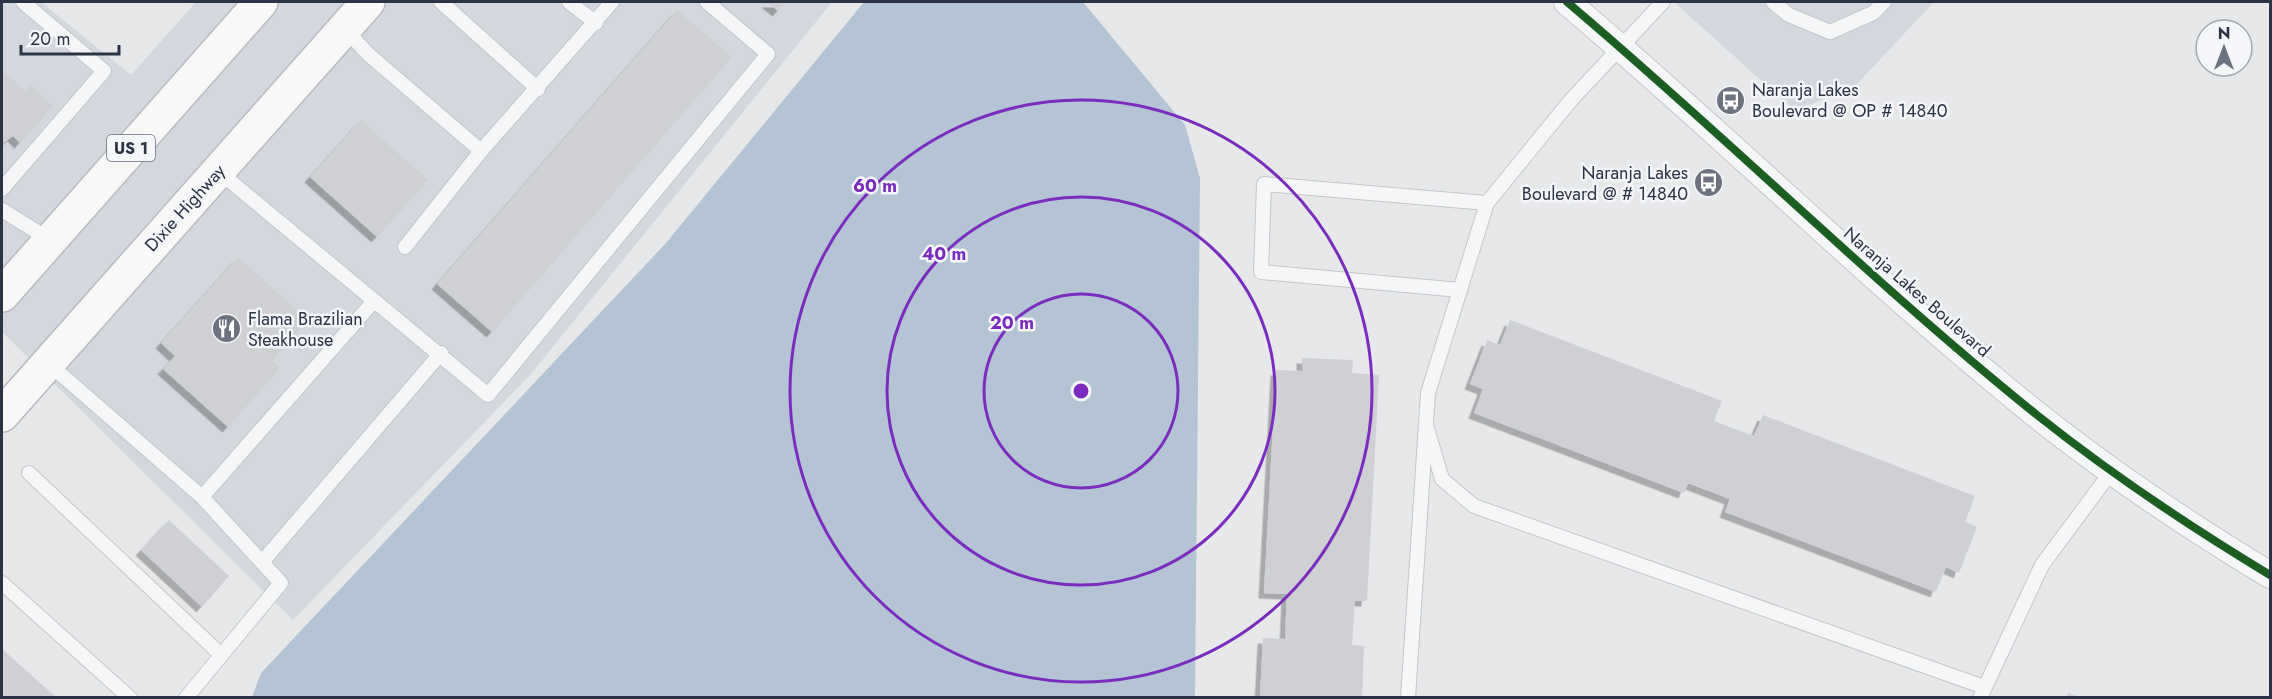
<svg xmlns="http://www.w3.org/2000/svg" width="2272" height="699" font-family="Jost,sans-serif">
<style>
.built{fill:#d4d7dd}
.water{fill:#b4c4d5}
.building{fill:#ced0d3;filter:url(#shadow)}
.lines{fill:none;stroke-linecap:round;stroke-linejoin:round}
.service-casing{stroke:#c4c6c8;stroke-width:16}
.minor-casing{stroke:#c4c6c8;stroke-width:28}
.trunk-casing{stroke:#b8bbbf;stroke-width:36}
.service{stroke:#f5f6f7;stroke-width:14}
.minor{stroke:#f5f6f7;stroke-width:26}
.trunk{stroke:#f8f8f8;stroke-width:33}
.cycleway-casing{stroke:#f4f6f9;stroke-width:11}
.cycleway{stroke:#1b5e20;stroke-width:8}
.ring{fill:none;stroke:#7b2cbf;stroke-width:3}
.labels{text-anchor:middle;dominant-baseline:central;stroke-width:5;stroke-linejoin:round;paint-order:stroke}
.shield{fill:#f4f6f9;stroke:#676e7b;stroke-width:1.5}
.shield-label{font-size:16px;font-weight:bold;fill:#2b3445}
.poi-label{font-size:18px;fill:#2b3445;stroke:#f4f6f9;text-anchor:start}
.street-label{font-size:18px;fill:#2b3445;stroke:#f4f6f9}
.centre{fill:#7b2cbf;stroke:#f4f6f9;stroke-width:3}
.ring-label{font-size:18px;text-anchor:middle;font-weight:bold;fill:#7b2cbf;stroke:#f4f6f9;stroke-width:5;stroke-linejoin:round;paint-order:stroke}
</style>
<defs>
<filter id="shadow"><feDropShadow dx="-5.5" dy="5.5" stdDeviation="0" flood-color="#0004"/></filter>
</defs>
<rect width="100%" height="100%" fill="#e6e8ea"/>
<g class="built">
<polygon points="2,2 41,2 131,75 196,2 832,2 530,375 293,620 2,332"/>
<polygon points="1674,2 1934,2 1856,85 1795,111"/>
</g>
<polygon class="water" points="864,2 1083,2 1185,125 1200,178 1195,697 252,697 261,673 666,243"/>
<g class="building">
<polygon points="767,2 786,2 778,11"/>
<polygon points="677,10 732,57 492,332 437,284"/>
<polygon points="2,70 25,91 30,85 53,106 20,143 13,136 2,144"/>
<polygon points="361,120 428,180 377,237 310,177"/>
<polygon points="238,257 308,320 272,361 280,368 228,427 163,369 175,356 161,343"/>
<polygon points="1510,320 1722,401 1714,421 1754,436 1763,415 1975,496 1965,522 1977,527 1959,573 1946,567 1936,592 1725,512 1730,499 1688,483 1684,493 1474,413 1483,389 1470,384 1487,340 1500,345"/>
<polygon points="1302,358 1353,360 1352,373 1379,375 1367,601 1355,601 1352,645 1364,646 1362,698 1260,698 1263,638 1285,639 1287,594 1264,593 1276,370 1302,371"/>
<polygon points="169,520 229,576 202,607 141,550"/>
<polygon points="2,649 57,698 2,698"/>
<polygon points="2068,693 2080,697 2080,698 2066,698"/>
</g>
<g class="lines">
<defs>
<g id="service">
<polyline points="441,2 538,89"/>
<polyline points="569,2 596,23"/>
<polyline points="1773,2 1789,15 1830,32 1873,13 1884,2"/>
<polyline points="345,29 368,54 481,151"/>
<polyline points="218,171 488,395 768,54 707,2"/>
<polyline points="2,189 104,71 23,2"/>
<polyline points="2,210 50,240"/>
<polyline points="405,247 481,151 612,2"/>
<polyline points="1460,290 1261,272 1264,184 1487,203 1571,100 1663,2"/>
<polyline points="48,363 202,497 281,583 186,698"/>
<polyline points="1426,425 1442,479 1474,506 1984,687"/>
<polyline points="29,473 220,654"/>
<polyline points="202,497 374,301"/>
<polyline points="263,561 441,353"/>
<polyline points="2,583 130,698"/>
<polyline points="1408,698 1428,393 1487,203"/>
<polyline points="1980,698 2042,565 2111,472"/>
</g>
<path id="minor" d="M1567,2C1726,136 1874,284 2037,415C2111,474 2189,526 2270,575"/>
<g id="trunk">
<polyline points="2,295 261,2"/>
<polyline points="2,415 368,2"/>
</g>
</defs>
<use href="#service" class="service-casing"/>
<use href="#minor" class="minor-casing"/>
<use href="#trunk" class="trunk-casing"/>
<use href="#service" class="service"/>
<use href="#minor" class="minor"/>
<use href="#trunk" class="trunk"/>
<defs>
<path id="cycleway" d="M1567,2C1726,136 1874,284 2037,415C2111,474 2189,526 2270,575"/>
</defs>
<use href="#cycleway" class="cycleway-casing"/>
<use href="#cycleway" class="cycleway"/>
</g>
<g class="ring">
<circle cx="1081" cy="391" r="97"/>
<circle cx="1081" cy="391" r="194"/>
<circle cx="1081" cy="391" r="291"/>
</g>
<defs>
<symbol id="bus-disc" viewBox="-11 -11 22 22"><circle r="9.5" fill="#6c737f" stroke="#f4f6f9"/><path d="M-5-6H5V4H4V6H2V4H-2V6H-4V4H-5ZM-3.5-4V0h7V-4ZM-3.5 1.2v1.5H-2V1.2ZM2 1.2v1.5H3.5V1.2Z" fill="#fff"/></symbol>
<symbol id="restaurant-disc" viewBox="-11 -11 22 22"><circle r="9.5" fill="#6c737f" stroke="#f4f6f9"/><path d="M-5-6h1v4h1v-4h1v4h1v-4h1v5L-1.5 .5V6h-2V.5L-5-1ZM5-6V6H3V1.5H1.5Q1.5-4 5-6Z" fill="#fff"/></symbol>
</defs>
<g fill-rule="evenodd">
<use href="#bus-disc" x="1714" y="84" width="33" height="33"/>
<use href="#bus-disc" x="1692" y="166" width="33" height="33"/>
<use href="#restaurant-disc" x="210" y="312" width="33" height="33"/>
</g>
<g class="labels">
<rect class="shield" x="107" y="135" width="48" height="26" rx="4.5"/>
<g class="shield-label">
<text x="131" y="148">US 1</text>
</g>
<g class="poi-label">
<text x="1752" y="90">Naranja Lakes<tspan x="1752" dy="21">Boulevard @ OP # 14840</tspan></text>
<text x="1688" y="173" text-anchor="end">Naranja Lakes<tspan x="1688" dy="21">Boulevard @ # 14840</tspan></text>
<text x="248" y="319">Flama Brazilian<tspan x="248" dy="21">Steakhouse</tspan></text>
</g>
<g class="street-label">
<text transform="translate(185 208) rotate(-48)">Dixie Highway</text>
<text transform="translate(1917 292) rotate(41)">Naranja Lakes Boulevard</text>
</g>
</g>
<circle cx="1081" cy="391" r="9" class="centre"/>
<g class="ring-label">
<text x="875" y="192">60 m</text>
<text x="944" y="260">40 m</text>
<text x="1012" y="329">20 m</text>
</g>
<rect width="2272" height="699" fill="none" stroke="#2b3445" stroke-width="6"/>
<g transform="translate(2224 48)"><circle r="28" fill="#f4f6f9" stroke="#a4a8b1" stroke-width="1.5"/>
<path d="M0-4.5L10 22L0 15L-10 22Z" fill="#6c737f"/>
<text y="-9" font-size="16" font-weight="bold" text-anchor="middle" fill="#2b3445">N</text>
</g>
<path d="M21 45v9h98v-9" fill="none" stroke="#2b3445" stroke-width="3"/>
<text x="30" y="45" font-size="18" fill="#2b3445" stroke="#f4f6f9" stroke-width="4.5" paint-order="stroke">20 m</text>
</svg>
